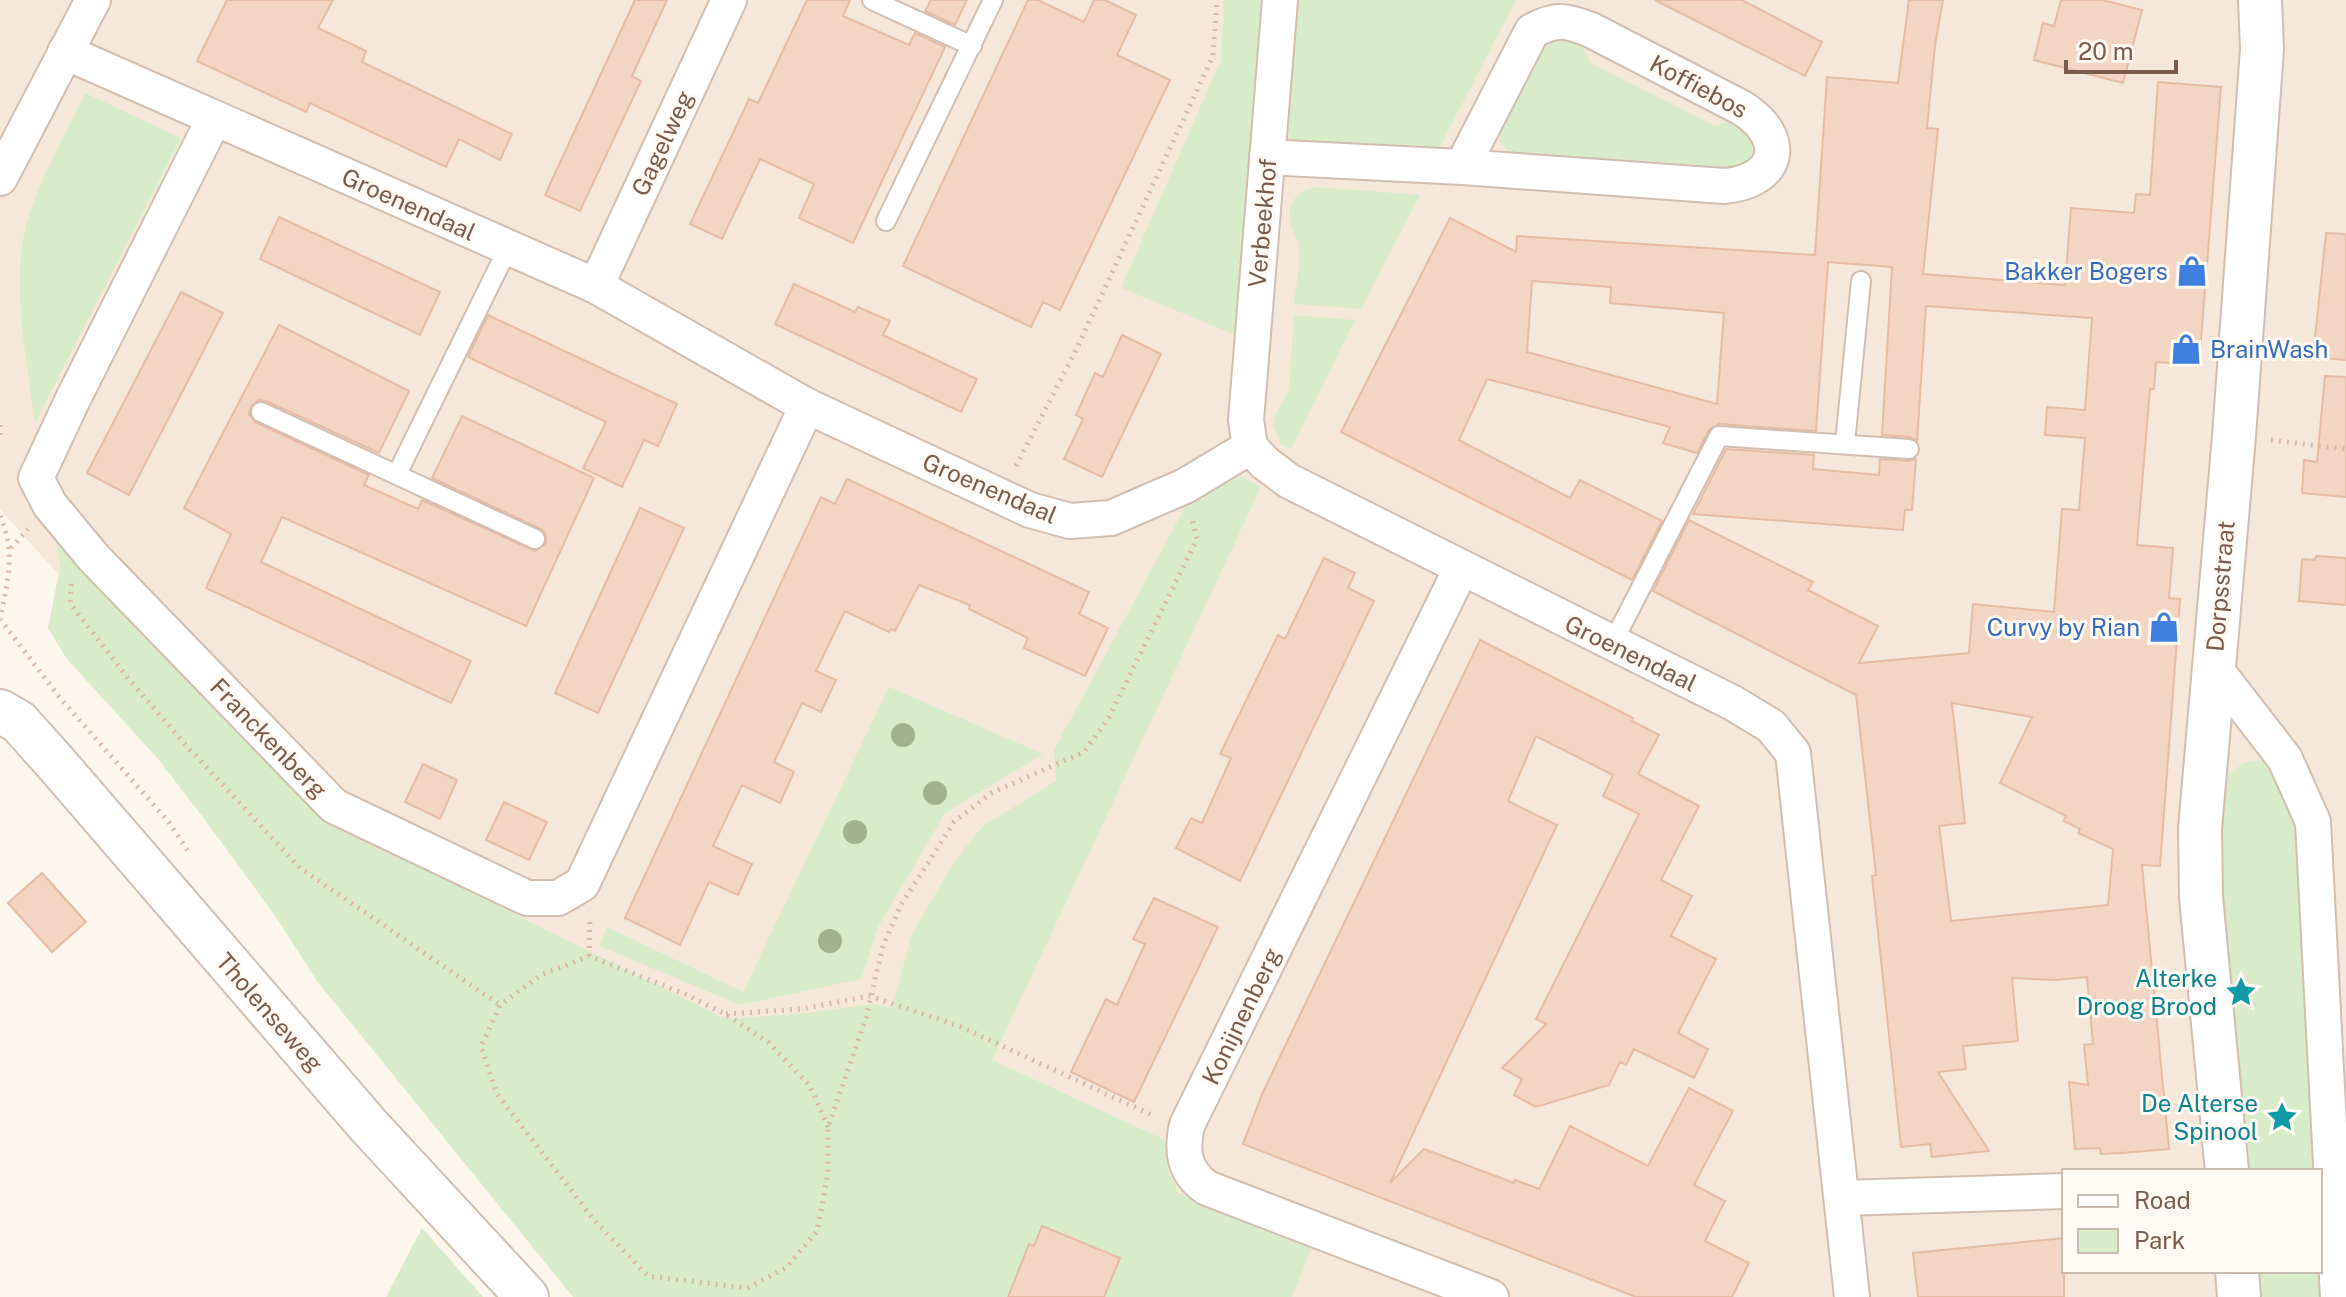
<svg xmlns="http://www.w3.org/2000/svg" width="2346" height="1297" font-family="'Public Sans',sans-serif">
<style>
.residential{fill:#f5e8da;fill-rule:evenodd}
.green{fill:#d8ecc9}
.building{fill:#f3d5c3;stroke:#e6bba3;stroke-width:2;fill-rule:evenodd}
.lines{fill:none;stroke-linecap:round;stroke-linejoin:round}
.service-casing{stroke:#d1beb0;stroke-width:22}
.minor-casing{stroke:#d1beb0;stroke-width:38}
.tertiary-casing{stroke:#d1beb0;stroke-width:46}
.path{stroke:#d9b8a5;stroke-width:5;stroke-dasharray:2 6;stroke-linecap:butt}
.service{stroke:#fff;stroke-width:18}
.minor{stroke:#fff;stroke-width:34}
.tertiary{stroke:#fff;stroke-width:42}
.tree{fill:#a0b28e}
.labels{text-anchor:middle;dominant-baseline:central;stroke-width:6;stroke-linejoin:round;paint-order:stroke}
.street-label{font-size:24px;fill:#7a5c4d;stroke:#fffaf3}
.shop-label{font-size:24px;fill:#366cbe;stroke:#fffaf3;text-anchor:end}
.culture-label{font-size:24px;fill:#0d838f;stroke:#fffaf3;text-anchor:end}
</style>
<rect width="100%" height="100%" fill="#fdf6ec"/>
<path class="residential" d="M0,0H2346V1297H700L0,509ZM2064,1171H2320V1271H2064Z"/>
<g class="green">
<polygon points="1224,0 1263,0 1243,338 1121,288 1221,60"/>
<polygon points="1298,0 1516,0 1436,154 1288,143"/>
<polygon points="1564,39 1581,45 1591,63 1715,126 1735,119 1752,144 1753,161 1721,173 1717,166 1545,155 1538,161 1514,160 1500,142 1499,131 1537,56 1554,40"/>
<path d="M85,93L181,138L35,423C28,370 13,292 23,240C31,193 65,137 85,93Z"/>
<path d="M1318,187L1420,195L1361,309L1294,304C1296,285 1301,264 1299,246C1298,239 1294,234 1292,228C1284,206 1296,189 1318,187Z"/>
<polygon points="1294,315 1355,320 1291,449 1281,444 1273,425 1276,414 1289,389"/>
<polygon points="1242,477 1261,487 992,1060 1165,1140 1168,1171 1179,1193 1313,1245 1292,1297 573,1297 317,981 278,920 208,824 159,760 66,658 48,628 60,567 56,538 313,809 375,845 726,1019 808,1013 870,1004 892,1008 912,934 954,862 983,826 1056,781 1054,750 1191,496"/>
<polygon points="889,687 1043,754 945,813 878,927 861,979 740,1005 599,946 607,927 743,992"/>
<path d="M2263,760C2313,827 2309,916 2312,996C2315,1053 2317,1111 2319,1168L2245,1169L2217,897L2223,778L2245,762Z"/>
<polygon points="422,1228 483,1297 386,1297"/>
<polygon points="2255,1271 2320,1271 2321,1297 2258,1297"/>
</g>
<g class="building">
<polygon points="227,0 333,0 318,28 366,51 362,62 512,134 500,160 459,139 446,167 310,103 306,112 197,61"/>
<polygon points="635,0 667,0 632,76 641,81 580,211 545,195"/>
<polygon points="807,0 850,0 843,16 909,45 915,33 945,47 853,243 799,218 814,184 760,159 722,239 690,224 749,99 758,103"/>
<polygon points="931,0 967,0 955,25 925,11"/>
<polygon points="1028,0 1038,0 1084,22 1094,0 1105,0 1136,15 1117,55 1170,80 1060,310 1043,302 1031,327 903,266"/>
<polygon points="1655,0 1742,0 1822,42 1805,76"/>
<path d="M1909,0H1943L1935,45L1927,128L1938,129L1923,274L2065,285L2071,208L2134,213L2136,194L2150,195L2158,82L2221,87L2199,365L2156,362L2154,389H2150L2137,545L2173,548L2169,598L2180,599L2160,866L2142,865L2169,1149L2122,1153L2101,1154L2100,1148L2075,1149L2069,1082L2088,1085L2084,1045L2093,1044L2087,977L2056,980L2012,978L2018,1041L1963,1046L1966,1069L1938,1072L1989,1151L1932,1157L1930,1144L1901,1147L1872,876L1876,875L1856,695L1653,591L1689,520L1813,582L1808,590L1878,626L1859,663L1969,653L1973,604L2054,612L2062,509L2079,510L2085,438L2045,435L2047,407L2085,410L2092,318L1926,306L1917,441L1910,437L1882,435L1892,267L1828,262L1816,431L1719,424L1709,430L1697,453L1663,443L1670,427L1487,379L1459,440L1570,498L1580,480L1662,521L1632,580L1341,432L1450,218L1516,252L1517,236L1815,255L1827,77L1898,83ZM1532,281L1611,287L1610,303L1724,313L1717,404L1527,352ZM1952,703L2032,717L2000,783L2066,816L2064,821L2080,829L2078,833L2113,849L2108,905L1951,921L1939,826L1965,823Z"/>
<polygon points="2061,0 2102,0 2142,10 2123,83 2034,60 2043,23 2054,26"/>
<polygon points="279,217 440,292 420,335 260,259"/>
<polygon points="2326,233 2346,234 2346,360 2313,357"/>
<polygon points="794,284 855,312 858,307 890,321 883,335 977,379 961,412 775,324"/>
<polygon points="181,292 223,313 129,495 87,473"/>
<polygon points="488,315 677,404 658,446 644,440 622,487 583,468 606,422 468,357"/>
<polygon points="279,325 409,391 379,453 266,401 259,400 251,406 249,414 255,422 369,475 364,485 418,509 422,500 535,551 546,543 545,533 541,529 432,478 462,416 594,478 526,626 282,517 261,562 471,661 451,703 206,588 231,534 184,508"/>
<polygon points="1122,335 1161,354 1102,477 1064,459 1083,419 1076,415 1095,373 1103,377"/>
<polygon points="2325,376 2346,377 2346,497 2302,493 2304,460 2317,462"/>
<polygon points="1726,449 1814,455 1813,469 1879,475 1880,459 1908,461 1916,459 1912,510 1905,510 1903,530 1693,514"/>
<polygon points="847,479 1089,592 1079,614 1108,628 1085,676 1024,648 1028,638 969,609 970,605 919,585 895,631 891,629 889,632 845,611 816,671 836,680 821,712 802,703 774,762 794,772 780,803 742,785 713,846 752,864 738,895 709,882 680,945 625,918 821,497 835,504"/>
<polygon points="640,508 684,528 598,713 555,693"/>
<polygon points="2316,556 2346,558 2346,605 2299,601 2302,559 2315,560"/>
<polygon points="1324,558 1355,573 1348,588 1374,601 1240,881 1176,848 1191,818 1202,823 1231,758 1220,754 1278,635 1285,639"/>
<polygon points="1480,640 1633,718 1632,721 1659,735 1638,774 1699,806 1661,880 1692,896 1671,936 1716,959 1678,1033 1708,1049 1694,1078 1634,1049 1626,1065 1620,1062 1609,1085 1536,1107 1514,1095 1522,1079 1502,1068 1546,1024 1536,1019 1639,814 1603,796 1613,775 1536,736 1508,801 1557,825 1390,1183 1424,1149 1514,1183 1515,1180 1539,1189 1570,1126 1648,1166 1689,1088 1733,1111 1694,1185 1725,1201 1705,1241 1749,1263 1732,1297 1636,1297 1243,1144 1263,1092"/>
<polygon points="423,764 457,780 440,819 405,802"/>
<polygon points="504,802 547,822 529,860 486,840"/>
<polygon points="42,873 86,922 52,952 8,903"/>
<polygon points="1154,898 1218,927 1134,1102 1071,1072 1106,999 1117,1005 1145,944 1133,939"/>
<polygon points="1042,1226 1120,1258 1104,1297 1008,1297 1029,1244 1034,1246"/>
<polygon points="2064,1238 2064,1297 1918,1297 1913,1253"/>
</g>
<g class="lines">
<defs>
<g id="service">
<polyline points="872,0 972,46"/>
<polyline points="886,221 993,0"/>
<polyline points="261,412 535,539"/>
<polyline points="1845,443 1861,281"/>
<polyline points="397,474 508,248"/>
<polyline points="1612,644 1719,436 1909,449"/>
</g>
<g id="minor">
<polyline points="65,52 596,286 807,406 1030,510 1070,521 1111,518 1185,486 1250,447 1265,463 1289,481 1733,703 1771,726 1793,753 1852,1297"/>
<polyline points="214,119 73,399 36,478 50,505 94,558 334,806 527,898 558,898 582,884 807,406"/>
<path d="M1267,157L1462,167L1724,186C1780,181 1789,138 1742,108L1591,30C1566,20 1557,18 1532,31L1462,167"/>
<polyline points="0,178 93,0"/>
<polyline points="596,286 729,0"/>
<polyline points="1250,447 1246,420 1280,0"/>
<path d="M1461,569L1187,1125C1181,1152 1184,1172 1207,1188L1491,1297"/>
<polyline points="2213,666 2285,759 2313,822 2338,1297"/>
<polyline points="1842,1198 2064,1191"/>
</g>
<g id="tertiary">
<polyline points="0,711 19,722 54,761 368,1125 527,1297"/>
<polyline points="2227,1171 2201,897 2200,829 2234,436 2262,49 2260,0"/>
<polyline points="2237,1271 2239,1297"/>
</g>
</defs>
<use href="#service" class="service-casing"/>
<use href="#minor" class="minor-casing"/>
<use href="#tertiary" class="tertiary-casing"/>
<g class="path">
<polyline points="0,425 0,437"/>
<polyline points="2271,440 2346,449"/>
<polyline points="1016,466 1075,352 1213,56 1217,0"/>
<path d="M0,516C16,551 8,582 0,618"/>
<polyline points="11,548 28,529"/>
<polyline points="71,584 70,603 127,677 184,743 300,868 500,1005"/>
<polyline points="0,619 60,698 168,821 190,854"/>
<polyline points="589,956 590,921"/>
<polyline points="726,1014 801,1009 869,996 959,1026 1154,1116"/>
<polyline points="828,1127 810,1086 768,1042 725,1014 685,994 589,956 541,975 500,1005 481,1047 497,1094 594,1220 648,1276 747,1288 786,1268 817,1231 828,1174 828,1127 866,1018 883,946 901,905 954,822 991,793 1084,752 1108,719 1197,539 1192,518"/>
</g>
<use href="#service" class="service"/>
<use href="#minor" class="minor"/>
<use href="#tertiary" class="tertiary"/>
</g>
<g class="tree">
<circle cx="903" cy="735" r="12"/>
<circle cx="935" cy="793" r="12"/>
<circle cx="855" cy="832" r="12"/>
<circle cx="830" cy="941" r="12"/>
</g>
<defs>
<symbol id="shop-bare" viewBox="-9 -9 18 18"><path d="M-5-2.5h2.3a2.7 3.5 0 0 1 5.4 0H5L5.5 6h-11ZM-1.5-2.5h3a1.5 2.3 0 0 0-3 0Z" fill="#3f7fe0" stroke="#fffaf3" stroke-width="2.5" paint-order="stroke"/></symbol>
<symbol id="sight-bare" viewBox="-9 -9 18 18"><path d="M0-6L1.8-2.2L6-1.7L2.9 1.2L3.7 5.4L0 3.3L-3.7 5.4L-2.9 1.2L-6-1.7L-1.8-2.2Z" fill="#0f9aa8" stroke="#fffaf3" stroke-width="2.5" paint-order="stroke"/></symbol>
</defs>
<g fill-rule="evenodd">
<use href="#shop-bare" x="2170" y="249" width="44" height="44"/>
<use href="#shop-bare" x="2164" y="327" width="44" height="44"/>
<use href="#shop-bare" x="2142" y="605" width="44" height="44"/>
<use href="#sight-bare" x="2219" y="970" width="44" height="44"/>
<use href="#sight-bare" x="2260" y="1095" width="44" height="44"/>
</g>
<g class="labels">
<g class="street-label">
<text transform="translate(1699 86) rotate(28)">Koffiebos</text>
<text transform="translate(662 143) rotate(-65)">Gagelweg</text>
<text transform="translate(409 204) rotate(24)">Groenendaal</text>
<text transform="translate(1262 223) rotate(-85)">Verbeekhof</text>
<text transform="translate(990 488) rotate(23)">Groenendaal</text>
<text transform="translate(2220 586) rotate(-85)">Dorpsstraat</text>
<text transform="translate(1631 653) rotate(26)">Groenendaal</text>
<text transform="translate(269 738) rotate(46)">Franckenberg</text>
<text transform="translate(270 1012) rotate(49)">Tholenseweg</text>
<text transform="translate(1241 1016) rotate(-64)">Konijnenberg</text>
</g>
<g class="shop-label">
<text x="2168" y="271">Bakker Bogers</text>
<text x="2210" y="349" text-anchor="start">BrainWash</text>
<text x="2140" y="627">Curvy by Rian</text>
</g>
<g class="culture-label">
<text x="2217" y="978">Alterke<tspan x="2217" dy="28">Droog Brood</tspan></text>
<text x="2258" y="1103">De Alterse<tspan x="2258" dy="28">Spinool</tspan></text>
</g>
</g>
<rect x="2062" y="1169" width="260" height="104" fill="#fffaf3" stroke="#cabbb1" stroke-width="2"/>
<rect x="2078" y="1195" width="40" height="12" fill="#ffffff" stroke="#cabbb1" stroke-width="2"/>
<text x="2134" y="1209" font-size="24" fill="#7a5c4d">Road</text>
<rect x="2078" y="1229" width="40" height="24" fill="#d8ecc9" stroke="#cabbb1" stroke-width="2"/>
<text x="2134" y="1249" font-size="24" fill="#7a5c4d">Park</text>
<path d="M2066 60v12h110v-12" fill="none" stroke="#7a5c4d" stroke-width="4"/>
<text x="2078" y="60" font-size="24" fill="#7a5c4d" stroke="#fffaf3" stroke-width="6" paint-order="stroke">20 m</text>
</svg>
